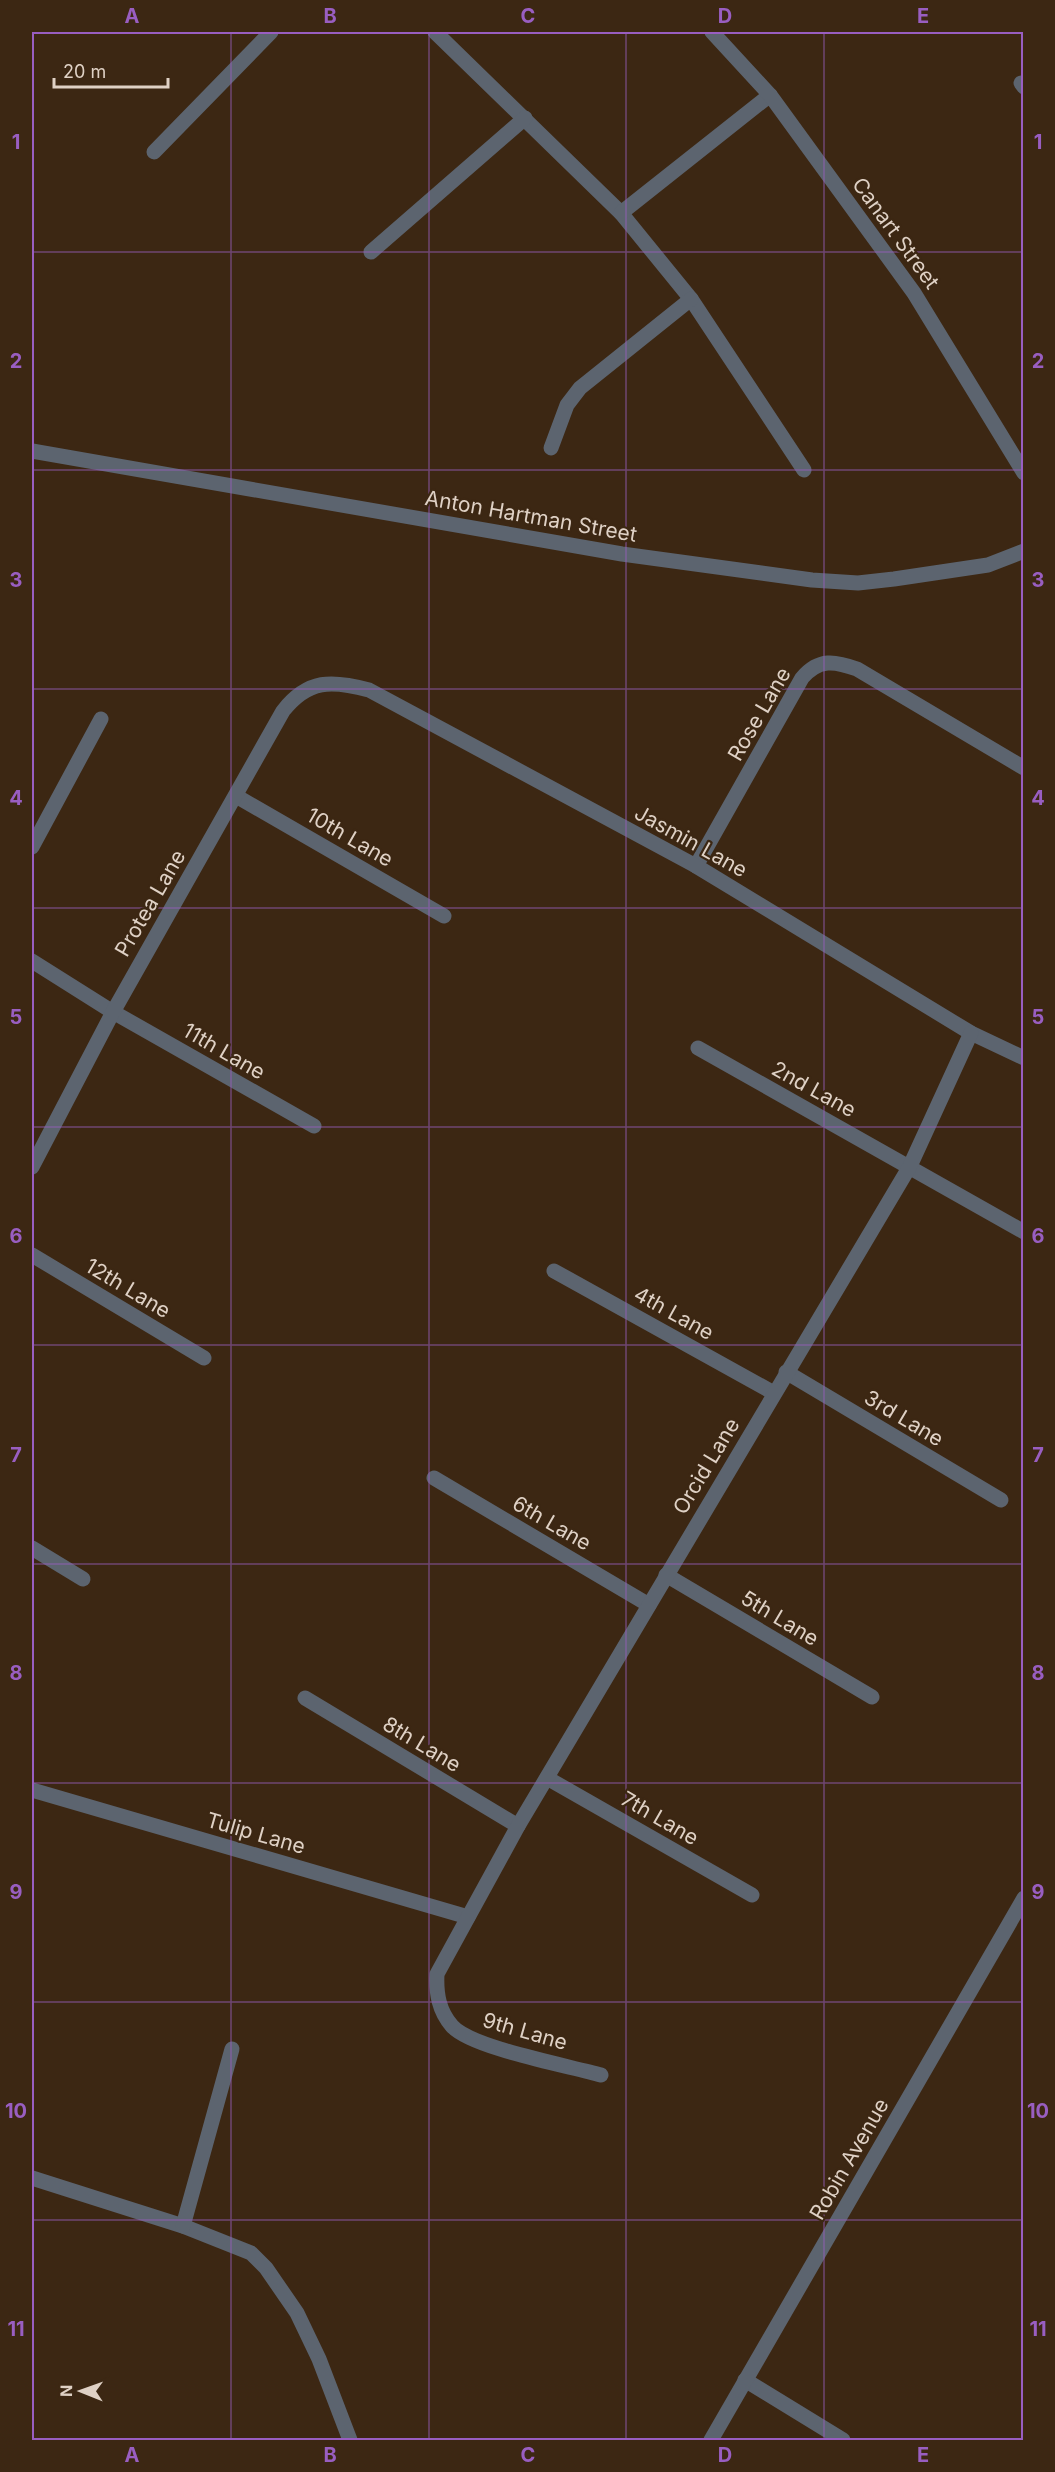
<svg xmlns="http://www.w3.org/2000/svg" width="1055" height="2472" font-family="Inter,sans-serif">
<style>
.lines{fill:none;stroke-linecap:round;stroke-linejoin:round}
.service{stroke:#5c646f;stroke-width:15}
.minor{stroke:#5c646f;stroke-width:15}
.tertiary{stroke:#5c646f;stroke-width:15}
.grid{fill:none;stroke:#995ec1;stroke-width:1.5;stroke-opacity:0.55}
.labels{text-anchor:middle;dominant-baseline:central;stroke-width:4.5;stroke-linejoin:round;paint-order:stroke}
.street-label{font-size:21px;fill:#dfd1c5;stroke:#3c2713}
.neatline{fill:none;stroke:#995ec1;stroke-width:2}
.grid-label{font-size:20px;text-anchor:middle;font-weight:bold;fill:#995ec1}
</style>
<rect width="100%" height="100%" fill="#3c2713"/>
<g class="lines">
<g class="service">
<polyline points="435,32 621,213 691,299 804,470"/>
<polyline points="1021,83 1024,87"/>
<polyline points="154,152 271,32"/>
<polyline points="621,213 770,95"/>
<polyline points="371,252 525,118"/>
<polyline points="551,448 567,405 580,388 691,299"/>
</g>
<g class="minor">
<polyline points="712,32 770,95 914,293 1024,473"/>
<polyline points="236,796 444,916"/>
<polyline points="32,847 101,719"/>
<path d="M696,866L802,678C819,658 835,661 857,669L1024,768"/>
<polyline points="32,961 113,1012 314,1126"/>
<polyline points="698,1048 1024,1232"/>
<path d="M32,1167L113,1012L283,711C308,679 332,680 369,690L696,866L971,1033L1024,1058"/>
<polyline points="32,1255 204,1358"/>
<polyline points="554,1271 774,1393"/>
<polyline points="786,1372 1001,1500"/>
<polyline points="434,1478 649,1605"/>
<polyline points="32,1548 83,1579"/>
<polyline points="666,1575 872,1697"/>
<polyline points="305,1698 518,1826"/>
<polyline points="547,1778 752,1895"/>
<polyline points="32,1790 468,1917"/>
<path d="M601,2075C570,2066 471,2048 452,2026C439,2011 436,1994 437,1974L518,1826L910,1166L971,1033"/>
<polyline points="32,2178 183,2226 251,2253 266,2268 297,2313 319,2359 350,2440"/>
<polyline points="183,2226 232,2049"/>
<polyline points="745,2380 843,2440"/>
<polyline points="711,2440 1024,1898"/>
</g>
<polyline class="tertiary" points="32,451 622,554 812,580 858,583 894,579 988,565 1024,551"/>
</g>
<path class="grid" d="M231,32V2440M429,32V2440M626,32V2440M824,32V2440M32,252H1024M32,470H1024M32,689H1024M32,908H1024M32,1127H1024M32,1345H1024M32,1564H1024M32,1783H1024M32,2002H1024M32,2220H1024"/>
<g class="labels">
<g class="street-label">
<text transform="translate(896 233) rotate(54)">Canart Street</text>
<text transform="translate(531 516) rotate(10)">Anton Hartman Street</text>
<text transform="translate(759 714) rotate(-60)">Rose Lane</text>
<text transform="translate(350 837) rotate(30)">10th Lane</text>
<text transform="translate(691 841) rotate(29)">Jasmin Lane</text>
<text transform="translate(150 903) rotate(-60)">Protea Lane</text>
<text transform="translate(224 1051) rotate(30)">11th Lane</text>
<text transform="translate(814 1089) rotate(29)">2nd Lane</text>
<text transform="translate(128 1288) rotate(31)">12th Lane</text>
<text transform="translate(674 1313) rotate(29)">4th Lane</text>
<text transform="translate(904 1418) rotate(31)">3rd Lane</text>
<text transform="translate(706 1466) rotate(-59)">Orcid Lane</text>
<text transform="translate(552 1523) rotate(30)">6th Lane</text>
<text transform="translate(780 1618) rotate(31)">5th Lane</text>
<text transform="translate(422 1744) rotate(31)">8th Lane</text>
<text transform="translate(660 1818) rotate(30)">7th Lane</text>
<text transform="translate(256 1833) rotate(16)">Tulip Lane</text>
<text transform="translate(525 2031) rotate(16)">9th Lane</text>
<text transform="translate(849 2159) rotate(-60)">Robin Avenue</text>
</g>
</g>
<rect width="1055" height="2472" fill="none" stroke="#3c2713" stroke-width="66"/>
<g transform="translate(81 2391) rotate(271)" stroke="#3c2713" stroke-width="4.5" paint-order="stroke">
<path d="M0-4.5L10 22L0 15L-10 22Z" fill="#dfd1c5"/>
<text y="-9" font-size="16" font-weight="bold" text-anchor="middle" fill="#dfd1c5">N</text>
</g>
<path d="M54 78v9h114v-9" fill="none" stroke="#dfd1c5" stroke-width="3"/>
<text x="63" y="78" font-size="18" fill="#dfd1c5" stroke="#3c2713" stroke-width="4.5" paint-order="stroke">20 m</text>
<rect x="33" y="33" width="989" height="2406" class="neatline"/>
<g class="grid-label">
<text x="132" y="23">A</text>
<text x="330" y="23">B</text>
<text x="528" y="23">C</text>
<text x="725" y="23">D</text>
<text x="923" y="23">E</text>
<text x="16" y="149">1</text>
<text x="1038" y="149">1</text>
<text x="16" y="368">2</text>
<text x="1038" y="368">2</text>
<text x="16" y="587">3</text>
<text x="1038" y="587">3</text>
<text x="16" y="805">4</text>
<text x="1038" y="805">4</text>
<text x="16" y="1024">5</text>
<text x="1038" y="1024">5</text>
<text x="16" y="1243">6</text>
<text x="1038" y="1243">6</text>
<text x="16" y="1462">7</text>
<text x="1038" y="1462">7</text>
<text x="16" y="1680">8</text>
<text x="1038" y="1680">8</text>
<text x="16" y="1899">9</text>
<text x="1038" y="1899">9</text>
<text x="16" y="2118">10</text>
<text x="1038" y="2118">10</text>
<text x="16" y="2336">11</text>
<text x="1038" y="2336">11</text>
<text x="132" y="2462">A</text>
<text x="330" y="2462">B</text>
<text x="528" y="2462">C</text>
<text x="725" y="2462">D</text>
<text x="923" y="2462">E</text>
</g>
</svg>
